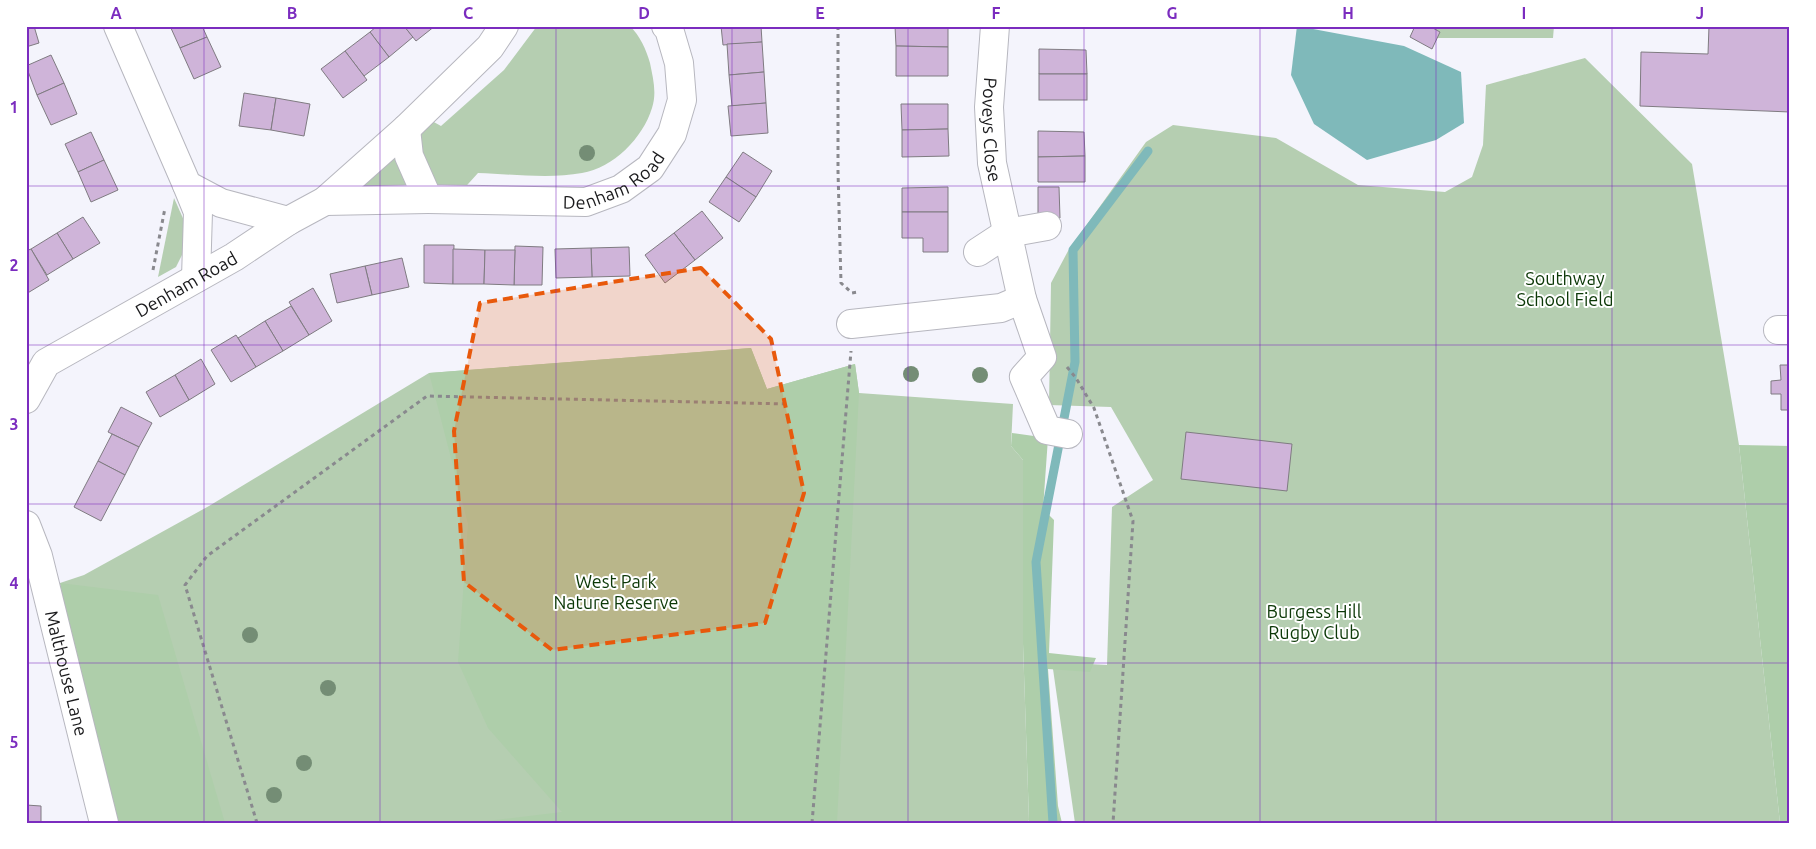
<svg xmlns="http://www.w3.org/2000/svg" width="1816" height="849" font-family="Ubuntu,sans-serif">
<style>
.green{fill:#b5ceb1}
.forest{fill:#aeceaa}
.water{fill:#7fb9ba}
.lines{fill:none;stroke-linecap:round;stroke-linejoin:round}
.stream{stroke:#7fb9ba;stroke-width:9}
.building{fill:#cfb4d9;stroke:#7f7b81}
.minor-casing{stroke:#b7b7bf;stroke-width:30}
.path{stroke:#89898e;stroke-width:3;stroke-dasharray:4 4;stroke-linecap:butt}
.minor{stroke:#fff;stroke-width:28}
.tree{fill:#748d75}
.marked{fill:#e8590c;fill-opacity:0.2;stroke:#e8590c;stroke-width:4;stroke-dasharray:10 6;stroke-linejoin:round}
.grid{fill:none;stroke:#7b2cbf;stroke-width:1;stroke-opacity:0.55}
.labels{text-anchor:middle;dominant-baseline:central;stroke-width:4;stroke-linejoin:round;paint-order:stroke}
.street-label{font-size:18px;fill:#1a1a1c;stroke:#fff}
.park-label{font-size:18px;fill:#0c3807;stroke:#fff}
.neatline{fill:none;stroke:#7b2cbf;stroke-width:2}
.grid-label{font-size:16px;text-anchor:middle;font-weight:bold;fill:#7b2cbf}
</style>
<rect width="100%" height="100%" fill="#f4f4fc"/>
<g class="green">
<path d="M537,26H630C640,36 646,49 650,63C653,78 657,93 652,108C643,138 613,168 582,173C550,179 510,174 478,173L459,194L437,189L424,171L419,137L432,121L441,126L504,70Z"/>
<polygon points="1429,26 1554,26 1553,38 1437,38 1440,32"/>
<polygon points="1585,58 1692,164 1739,445 1780,823 1075,823 1052,662 1107,665 1112,507 1153,480 1111,407 1049,405 1051,283 1068,251 1146,142 1173,125 1276,138 1358,185 1445,192 1472,177 1483,145 1486,85"/>
<polygon points="399,153 414,191 354,190"/>
<polygon points="174,198 186,225 185,249 176,267 158,277"/>
<polygon points="751,348 767,389 855,364 859,393 1013,404 1011,446 1023,460 1023,644 1029,820 1027,823 109,823 60,583 84,575 209,506 429,373"/>
</g>
<g class="forest">
<polygon points="751,348 767,389 855,364 859,393 837,823 470,823 562,812 488,728 458,662 468,524 429,373"/>
<polygon points="1012,433 1048,438 1043,509 1054,520 1049,653 1096,658 1090,672 1048,669 1058,806 1062,823 1027,823 1029,820 1023,644 1023,460 1011,446"/>
<polygon points="1739,445 1790,446 1790,823 1780,823"/>
<polygon points="60,583 158,595 225,823 109,823"/>
</g>
<polygon class="water" points="1297,26 1404,46 1461,72 1464,123 1436,140 1367,160 1314,124 1291,75"/>
<g class="lines">
<polyline class="stream" points="1053,823 1036,562 1075,362 1073,250 1148,151"/>
</g>
<g class="building">
<polygon points="26,26 34,26 39,43 26,47"/>
<polygon points="170,26 202,26 207,37 180,48"/>
<polygon points="377,26 404,26 413,37 389,57 370,32"/>
<polygon points="404,26 435,26 416,41"/>
<polygon points="721,26 761,26 762,42 723,45"/>
<polygon points="895,26 948,26 948,47 896,46"/>
<polygon points="1415,26 1429,26 1440,32 1432,49 1410,37"/>
<polygon points="1709,26 1790,26 1790,112 1640,106 1641,52 1708,54"/>
<polygon points="370,32 389,57 364,76 345,51"/>
<polygon points="207,37 221,67 194,79 180,48"/>
<polygon points="762,42 764,72 729,75 727,44"/>
<polygon points="896,46 948,47 948,76 896,76"/>
<polygon points="1039,49 1086,50 1087,74 1039,74"/>
<polygon points="345,51 367,80 343,98 321,69"/>
<polygon points="51,55 64,83 37,95 26,66"/>
<polygon points="764,72 766,103 732,106 729,75"/>
<rect x="1039" y="74" width="48" height="26"/>
<polygon points="64,83 77,114 51,125 37,95"/>
<polygon points="244,93 276,98 271,130 239,126"/>
<polygon points="276,98 310,104 304,136 271,130"/>
<polygon points="766,103 768,133 731,136 728,106"/>
<polygon points="901,104 948,104 948,129 902,130"/>
<polygon points="948,129 949,156 902,157 902,130"/>
<polygon points="1038,131 1084,132 1085,156 1038,157"/>
<polygon points="91,132 104,160 78,172 65,144"/>
<polygon points="743,152 772,171 756,197 726,177"/>
<polygon points="1085,156 1085,182 1038,182 1038,157"/>
<polygon points="104,160 118,190 91,202 78,172"/>
<polygon points="726,177 756,197 739,222 709,202"/>
<polygon points="948,187 948,212 902,212 902,188"/>
<polygon points="1038,187 1059,187 1060,218 1038,218"/>
<polygon points="702,211 723,238 695,260 674,233"/>
<polygon points="902,212 948,212 948,252 923,252 923,238 902,238"/>
<polygon points="83,217 100,243 73,259 57,233"/>
<polygon points="57,233 73,259 47,275 31,249"/>
<polygon points="674,233 695,260 665,283 645,255"/>
<polygon points="424,245 454,245 453,284 424,283"/>
<polygon points="515,246 543,247 542,285 514,285"/>
<polygon points="629,247 630,276 592,277 591,248"/>
<polygon points="591,248 592,277 556,278 555,249"/>
<polygon points="31,249 49,280 26,294 26,251"/>
<polygon points="453,249 485,250 484,284 453,284"/>
<polygon points="485,250 515,250 514,285 484,284"/>
<polygon points="402,258 409,287 372,295 365,266"/>
<polygon points="365,266 372,295 337,303 330,274"/>
<polygon points="313,288 332,321 309,335 289,302"/>
<polygon points="291,306 309,335 283,351 265,321"/>
<polygon points="265,321 283,351 256,367 238,338"/>
<polygon points="236,335 256,367 231,382 211,350"/>
<polygon points="201,359 215,384 189,400 175,375"/>
<polygon points="1780,365 1790,365 1790,410 1781,410 1781,394 1771,394 1771,381 1781,380"/>
<polygon points="175,375 189,400 160,417 146,392"/>
<polygon points="121,407 152,423 139,447 108,432"/>
<polygon points="1186,432 1292,444 1287,491 1181,479"/>
<polygon points="112,434 139,447 125,475 98,461"/>
<polygon points="98,461 125,475 101,521 74,507"/>
<polygon points="26,805 41,806 41,823 26,823"/>
</g>
<g class="lines">
<defs>
<g id="minor">
<polyline points="118,26 187,185 221,203 288,221"/>
<path id="s1" d="M995,26L989,107L992,163L1022,299L1042,357L1024,377L1047,430L1068,434"/>
<path id="s2" d="M406,129L409,156L428,199L586,202L621,189L650,168L672,134L682,100L679,63L669,29L666,26"/>
<polyline points="187,185 198,212 196,278"/>
<polyline points="325,201 428,199"/>
<polyline points="978,252 1007,233 1047,226"/>
<polyline points="851,324 1001,308 1022,299"/>
<polyline points="1778,330 1790,330"/>
<path id="s3" d="M26,399L46,363L234,257L288,221L325,201L406,129L490,47L504,26"/>
<path id="s4" d="M26,525L38,556L104,823"/>
</g>
</defs>
<use href="#minor" class="minor-casing"/>
<g class="path">
<polyline points="838,26 838,171 841,283 852,293 858,292"/>
<polyline points="153,270 165,208"/>
<polyline points="1067,367 1076,378 1094,408 1133,521 1113,823"/>
<polyline points="257,823 185,585 207,556 427,396 789,404"/>
<polyline points="812,823 851,351"/>
</g>
<use href="#minor" class="minor"/>
</g>
<g class="tree">
<circle cx="587" cy="153" r="8"/>
<circle cx="911" cy="374" r="8"/>
<circle cx="980" cy="375" r="8"/>
<circle cx="250" cy="635" r="8"/>
<circle cx="328" cy="688" r="8"/>
<circle cx="304" cy="763" r="8"/>
<circle cx="274" cy="795" r="8"/>
</g>
<path class="marked" d="M701,268L771,339L804,493L765,623L552,650L464,582L454,431L480,303Z"/>
<path class="grid" d="M204,26V823M380,26V823M556,26V823M732,26V823M908,26V823M1084,26V823M1260,26V823M1436,26V823M1612,26V823M26,186H1790M26,345H1790M26,504H1790M26,663H1790"/>
<g class="labels">
<g class="street-label">
<text stroke="none"><textPath href="#s1" startOffset="104">Poveys Close</textPath></text>
<text stroke="none"><textPath href="#s2" startOffset="266">Denham Road</textPath></text>
<text stroke="none"><textPath href="#s3" startOffset="202">Denham Road</textPath></text>
<text stroke="none"><textPath href="#s4" startOffset="154">Malthouse Lane</textPath></text>
</g>
<g class="park-label">
<text x="1565" y="278">Southway<tspan x="1565" dy="21">School Field</tspan></text>
<text x="616" y="581">West Park<tspan x="616" dy="21">Nature Reserve</tspan></text>
<text x="1314" y="611">Burgess Hill<tspan x="1314" dy="21">Rugby Club</tspan></text>
</g>
</g>
<rect width="1816" height="849" fill="none" stroke="#ffffff" stroke-width="55"/>
<rect x="28" y="28" width="1760" height="794" class="neatline"/>
<g class="grid-label">
<text x="116" y="19">A</text>
<text x="292" y="19">B</text>
<text x="468" y="19">C</text>
<text x="644" y="19">D</text>
<text x="820" y="19">E</text>
<text x="996" y="19">F</text>
<text x="1172" y="19">G</text>
<text x="1348" y="19">H</text>
<text x="1524" y="19">I</text>
<text x="1700" y="19">J</text>
<text x="14" y="113">1</text>
<text x="14" y="271">2</text>
<text x="14" y="430">3</text>
<text x="14" y="589">4</text>
<text x="14" y="748">5</text>
</g>
</svg>
